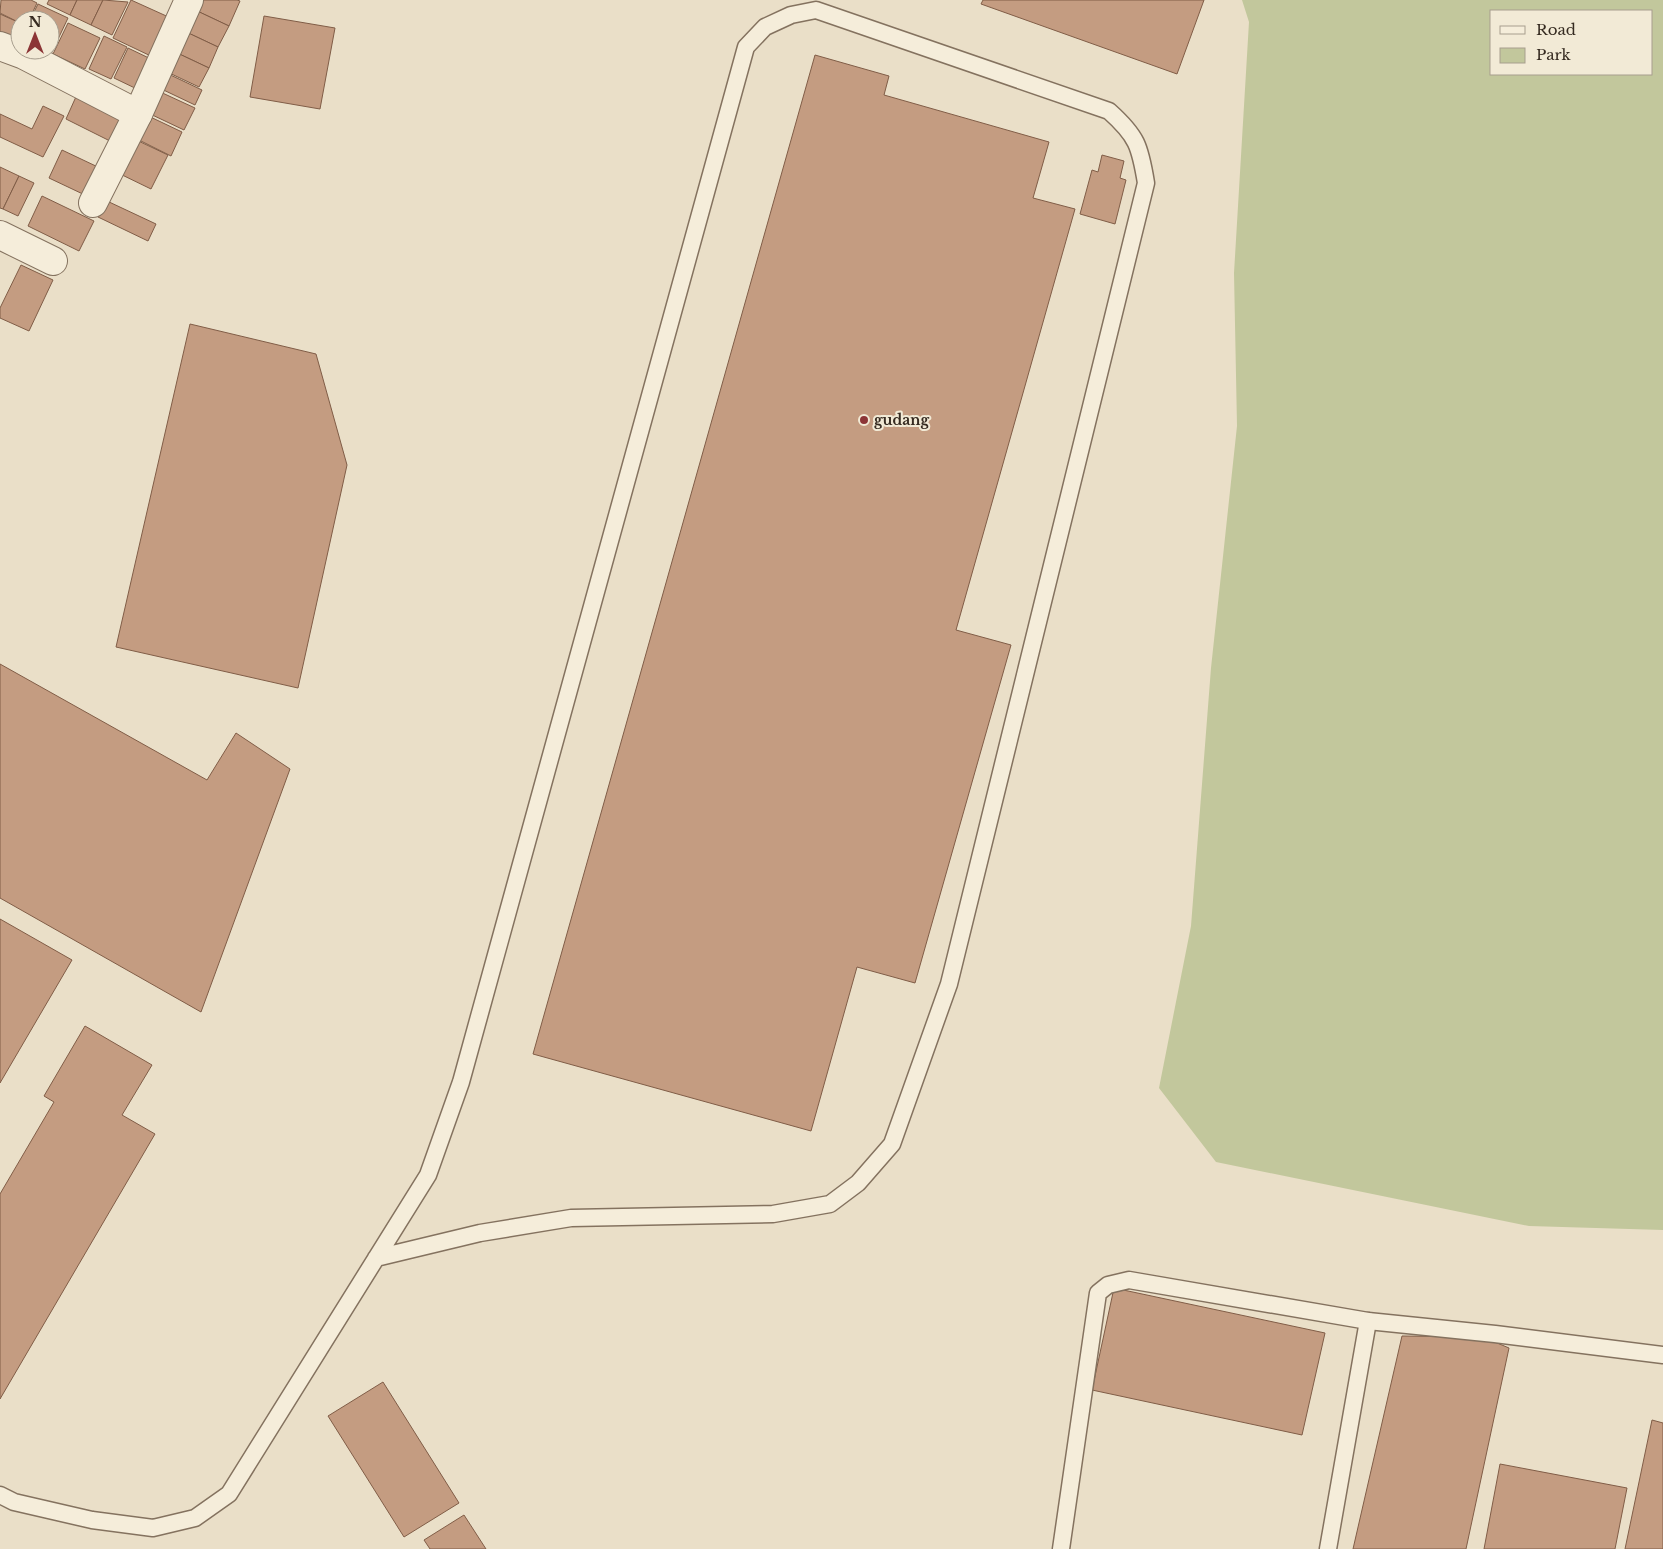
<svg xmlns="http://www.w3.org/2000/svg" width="1663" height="1549" font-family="'Libre Baskerville',serif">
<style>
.green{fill:#c2c79c;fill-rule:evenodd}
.building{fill:#c49c81;stroke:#805d47}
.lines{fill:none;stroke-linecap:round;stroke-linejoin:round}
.service-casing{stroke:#84725f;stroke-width:19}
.minor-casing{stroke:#84725f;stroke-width:30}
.service{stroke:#f5edda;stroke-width:16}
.minor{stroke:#f5edda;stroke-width:28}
.poi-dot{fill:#8c3536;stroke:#f2ead6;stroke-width:2}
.labels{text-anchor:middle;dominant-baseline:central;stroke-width:4;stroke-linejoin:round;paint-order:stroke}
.poi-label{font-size:14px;font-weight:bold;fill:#362b21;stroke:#f2ead6;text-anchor:start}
</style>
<rect width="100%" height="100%" fill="#eadfc8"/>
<path class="green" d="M1242,0H1663V1230L1529,1226L1216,1162L1159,1088L1191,926L1211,668L1237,426L1234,273L1249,22ZM1492,11H1652V74H1492Z"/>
<g class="building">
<polygon points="1,0 31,0 37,3 29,20 20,20 20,23 0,13"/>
<polygon points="49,0 77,0 70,15 47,4"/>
<polygon points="77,0 103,0 91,25 70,15"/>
<polygon points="103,0 128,2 112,35 91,25"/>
<polygon points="131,0 173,19 155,58 113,38"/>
<polygon points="197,0 237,0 240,1 229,26 193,9"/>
<polygon points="983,0 1204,0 1177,74 981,4"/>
<polygon points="38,4 68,18 51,54 42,50 50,50 50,20 30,20"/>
<polygon points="193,9 229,26 218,47 182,30"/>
<polygon points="0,14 20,23 20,37 17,43 0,34"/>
<polygon points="264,16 335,28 320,109 250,97"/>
<polygon points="68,23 100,38 85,69 53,54"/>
<polygon points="182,30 218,47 209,68 173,51"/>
<polygon points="104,36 127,47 111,79 89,69"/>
<polygon points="128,48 153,60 139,90 114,78"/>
<polygon points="173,51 209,68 199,87 163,70"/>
<polygon points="815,55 889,76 884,95 1049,142 1033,198 1075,209 956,630 1011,645 915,983 857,967 811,1131 533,1054"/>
<polygon points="160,70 202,90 195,105 153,85"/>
<polygon points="79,90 129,113 114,143 66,119"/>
<polygon points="156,90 195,108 184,130 146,112"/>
<polygon points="43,106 64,116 43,157 0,137 0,114 32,129"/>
<polygon points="142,113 182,132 171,156 131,136"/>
<polygon points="130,137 168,155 151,189 114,171"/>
<polygon points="62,150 100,168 87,196 49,178"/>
<polygon points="1102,155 1124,161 1120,178 1126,180 1115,224 1080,214 1092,170 1098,172"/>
<polygon points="0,167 19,176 3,209 0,208"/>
<polygon points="19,176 34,183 18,216 3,209"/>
<polygon points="42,196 94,221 79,251 28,226"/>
<polygon points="107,201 156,224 148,241 98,217"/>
<polygon points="21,265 53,280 29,331 0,318 0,308"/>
<polygon points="190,324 316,354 347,465 298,688 116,647"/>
<polygon points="0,664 207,780 236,733 290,769 201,1012 0,898"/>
<polygon points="0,919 72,960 0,1083"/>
<polygon points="85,1026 152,1065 122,1115 155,1134 0,1399 0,1194 54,1102 44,1096"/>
<polygon points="1114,1288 1325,1333 1302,1435 1092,1390"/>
<polygon points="1402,1336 1483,1337 1509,1348 1466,1549 1353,1549"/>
<polygon points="383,1382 459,1503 404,1537 328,1416"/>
<polygon points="1652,1420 1663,1423 1663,1549 1625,1549"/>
<polygon points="1500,1464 1627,1488 1615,1549 1484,1549"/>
<polygon points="464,1515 486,1549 430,1549 424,1540"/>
</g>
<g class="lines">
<defs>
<g id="service">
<path d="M0,1495L14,1502L92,1520L153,1528L195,1518L229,1494L428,1175L461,1082L746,47L765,27L791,15L816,10L1109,111C1137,136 1140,146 1146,183L949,984L892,1144L858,1183L830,1204L773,1214L571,1218L480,1233L376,1258"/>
<polyline points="1061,1549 1098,1293 1108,1285 1129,1280 1368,1321 1495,1334 1663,1355"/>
<polyline points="1328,1549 1368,1321"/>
</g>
<g id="minor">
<polyline points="0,46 24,55 138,114"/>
<polyline points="93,203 138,114 189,0"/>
<polyline points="0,235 53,261"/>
</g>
</defs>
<use href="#service" class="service-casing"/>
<use href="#minor" class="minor-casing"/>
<use href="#service" class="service"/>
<use href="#minor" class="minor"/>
</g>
<circle class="poi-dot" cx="864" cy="420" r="5"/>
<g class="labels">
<g class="poi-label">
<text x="874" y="420">gudang</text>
</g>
</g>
<rect x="1490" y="10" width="162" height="65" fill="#f2ead6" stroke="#a79e8e"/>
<rect x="1500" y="26" width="25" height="8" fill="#f5edda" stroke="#a79e8e"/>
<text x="1536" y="35" font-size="15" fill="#362b21">Road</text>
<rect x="1500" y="48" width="25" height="15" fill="#c2c79c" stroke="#a79e8e"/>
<text x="1536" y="60" font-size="15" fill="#362b21">Park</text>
<g transform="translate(35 35)"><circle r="24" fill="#f2ead6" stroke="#a79e8e"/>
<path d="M0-4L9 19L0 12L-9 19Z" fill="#8c3536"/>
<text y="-8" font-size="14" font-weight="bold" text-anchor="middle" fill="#362b21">N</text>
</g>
</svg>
